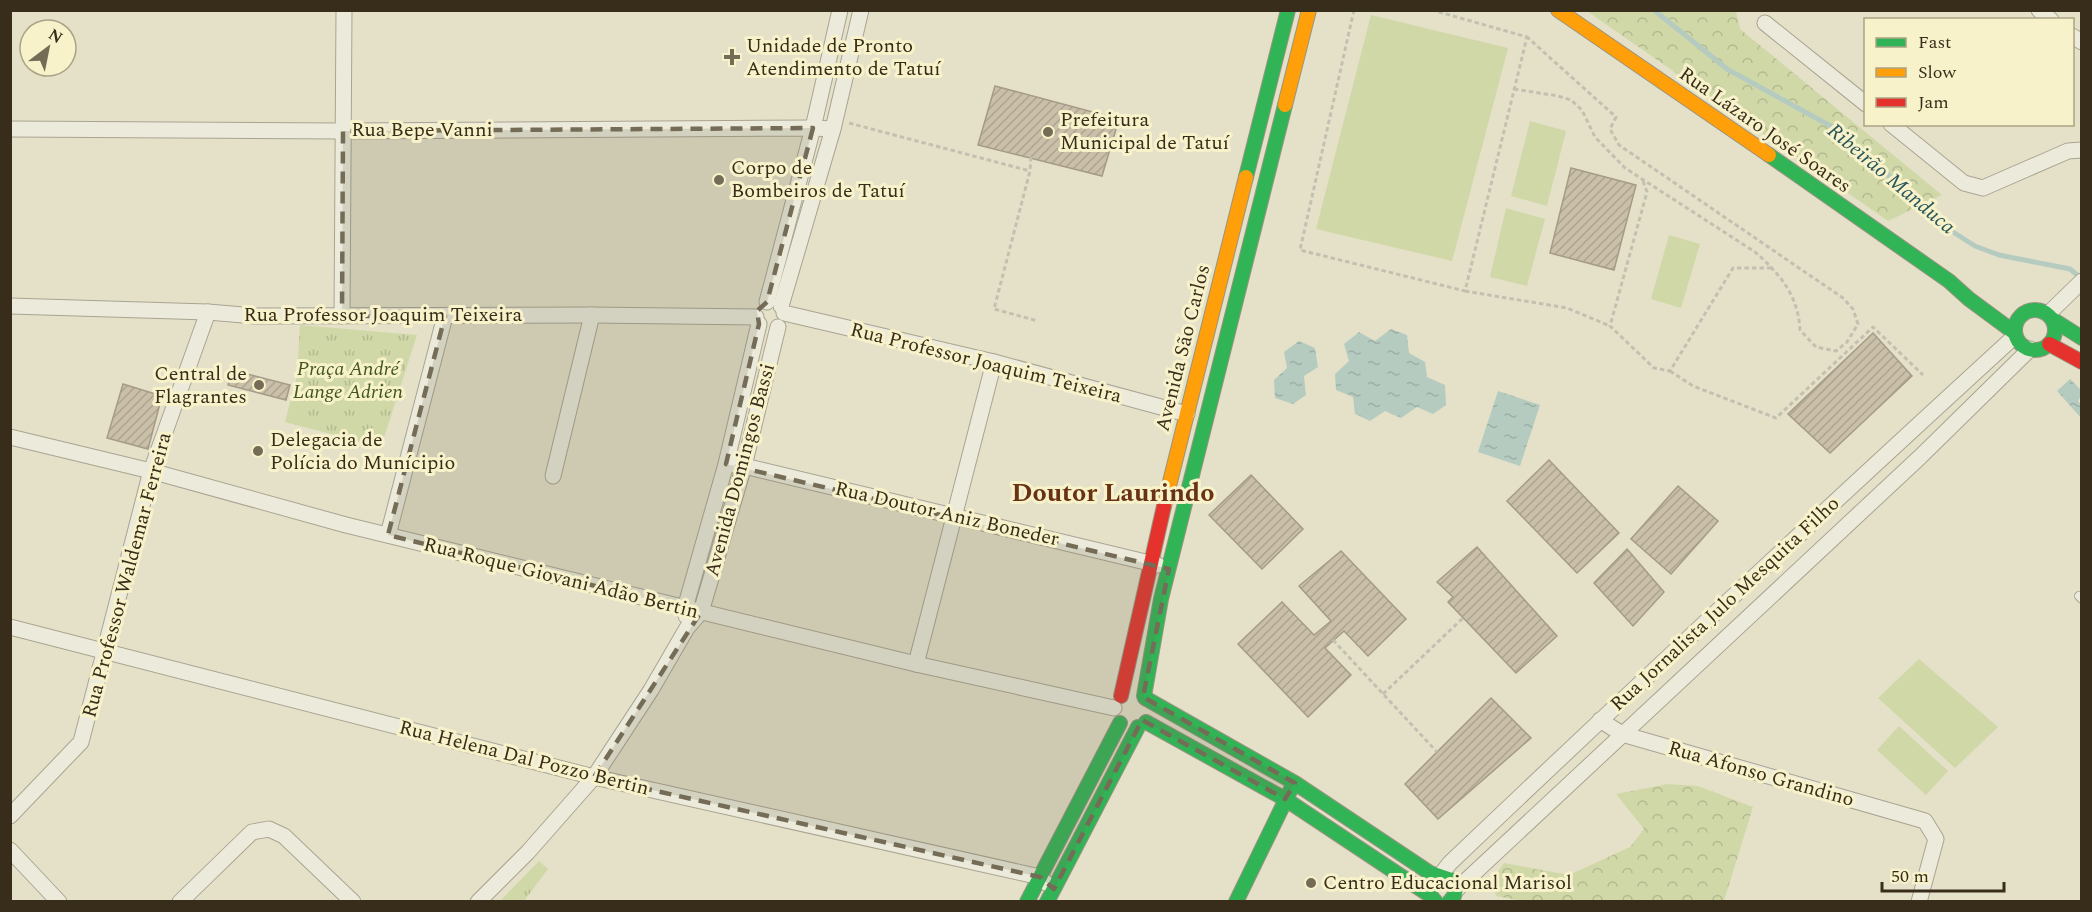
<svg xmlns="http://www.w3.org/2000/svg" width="2092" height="912" font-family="Spectral,serif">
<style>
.forest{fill:url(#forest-crowns)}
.park{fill:url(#park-tufts)}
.garden{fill:#d0d8a8}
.water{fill:url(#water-ripples)}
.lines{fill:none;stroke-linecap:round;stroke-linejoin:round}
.stream{stroke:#b5cbc0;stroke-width:5}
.building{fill:url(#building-hatch);stroke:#a59b87;stroke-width:1.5}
.lane-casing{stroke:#a9a492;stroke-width:10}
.street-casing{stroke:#a9a492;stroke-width:17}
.fast-casing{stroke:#999382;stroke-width:16}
.slow-casing{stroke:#999382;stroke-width:16}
.jam-casing{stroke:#999382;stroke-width:16}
.path{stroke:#c4c0b1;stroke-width:3;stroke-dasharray:4.5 3;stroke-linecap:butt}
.lane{stroke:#eceada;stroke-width:8}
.street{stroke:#eceada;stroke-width:15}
.fast{stroke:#30b455;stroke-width:14}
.slow{stroke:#ff9f0a;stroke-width:14}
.jam{stroke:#e5322d;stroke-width:14}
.marked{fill:#756c57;fill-opacity:0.2;stroke:#756c57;stroke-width:4.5;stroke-dasharray:12 8;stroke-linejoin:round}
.poi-dot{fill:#756c57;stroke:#f8f2cb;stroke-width:2}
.labels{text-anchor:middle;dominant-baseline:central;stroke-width:6;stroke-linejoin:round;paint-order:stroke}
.poi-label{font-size:20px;fill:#382d1a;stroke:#f8f2cb;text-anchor:start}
.street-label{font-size:20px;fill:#382d1a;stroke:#f8f2cb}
.park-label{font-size:20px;font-style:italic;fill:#40561e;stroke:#f8f2cb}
.water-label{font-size:21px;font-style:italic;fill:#275559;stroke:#f8f2cb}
.district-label{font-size:26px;font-weight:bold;fill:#683315;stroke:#f8f2cb}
</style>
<defs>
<pattern id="forest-crowns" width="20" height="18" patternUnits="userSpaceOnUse" patternTransform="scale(1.5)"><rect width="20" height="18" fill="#d0d8a8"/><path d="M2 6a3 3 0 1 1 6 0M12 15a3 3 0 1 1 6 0" fill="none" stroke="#b3ba90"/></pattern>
<pattern id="park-tufts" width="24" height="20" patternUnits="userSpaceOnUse" patternTransform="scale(1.5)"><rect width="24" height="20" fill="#d0d8a8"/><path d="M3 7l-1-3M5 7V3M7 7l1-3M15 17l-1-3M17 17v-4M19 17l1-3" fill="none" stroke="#b3ba90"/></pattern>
<pattern id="water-ripples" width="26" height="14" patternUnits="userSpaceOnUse" patternTransform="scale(1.5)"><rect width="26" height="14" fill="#b5cbc0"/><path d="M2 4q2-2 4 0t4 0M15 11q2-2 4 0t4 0" fill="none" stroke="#9cafa4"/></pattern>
<pattern id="building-hatch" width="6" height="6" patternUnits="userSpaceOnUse" patternTransform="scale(1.5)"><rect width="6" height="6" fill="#cabfa8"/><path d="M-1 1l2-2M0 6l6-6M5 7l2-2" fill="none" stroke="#aea490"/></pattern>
</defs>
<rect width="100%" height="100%" fill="#e5e1c8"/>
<g class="forest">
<polygon points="1587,11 1736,11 1740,29 1942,195 1888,221"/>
<polygon points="1668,784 1698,786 1753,807 1724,901 1527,902 1496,896 1492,880 1504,863 1569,875 1630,847 1644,829 1616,794"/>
</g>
<g class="park">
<polygon points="300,325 417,335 381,447 285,422 297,376"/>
<polygon points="539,861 548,869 524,901 500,901"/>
</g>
<g class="garden">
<polygon points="1371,15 1508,48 1452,261 1316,229"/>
<polygon points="1530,121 1566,131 1547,206 1511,196"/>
<polygon points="1506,208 1545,219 1527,286 1490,277"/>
<polygon points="1669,235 1700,244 1681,308 1651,299"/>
<polygon points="1919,659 1998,727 1955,768 1878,698"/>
<polygon points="1899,726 1948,771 1926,795 1877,750"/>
</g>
<g class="water">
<polygon points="1391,329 1407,335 1409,353 1425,362 1427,377 1445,385 1446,405 1433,414 1417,407 1401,418 1385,411 1370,421 1355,414 1353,397 1336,390 1335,374 1349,361 1344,344 1359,332 1375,341"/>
<polygon points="1299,341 1315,348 1318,367 1304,376 1306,395 1293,404 1275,398 1274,380 1287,368 1284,352"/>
<polygon points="2070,379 2081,390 2081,396 2078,401 2081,405 2081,418 2057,391"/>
<polygon points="1498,391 1540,405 1520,466 1478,452"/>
</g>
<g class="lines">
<polyline class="stream" points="1654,10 1727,69 1836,129 1953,232 1975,246 1999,255 2070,269 2082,279"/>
</g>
<g class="building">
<polygon points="995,86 1119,119 1102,176 978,145"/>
<polygon points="1571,168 1636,185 1614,270 1550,253"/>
<polygon points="1873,333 1912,376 1830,453 1788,414"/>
<polygon points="232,370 290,385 286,400 228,385"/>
<polygon points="123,384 162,396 148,449 107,438"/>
<polygon points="1549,460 1619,533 1577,573 1507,501"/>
<polygon points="1251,475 1303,529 1262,569 1209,515"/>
<polygon points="1678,486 1718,521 1671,574 1631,539"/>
<polygon points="1477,547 1557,636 1516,673 1448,602 1453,597 1437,582"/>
<polygon points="1627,549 1664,592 1633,626 1594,583"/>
<polygon points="1341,551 1406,619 1368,656 1344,631 1325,648 1351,675 1308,717 1238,644 1282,602 1314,635 1331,621 1299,586"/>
<polygon points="1491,698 1531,738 1438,819 1405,784"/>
</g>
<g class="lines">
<defs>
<polyline id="lane" points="2079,596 2082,599"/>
<g id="street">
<polyline points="2039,10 2051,20"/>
<polyline points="1765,23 1866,104"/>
<polyline points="2072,36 2082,42"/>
<polyline points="1891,124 1964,183 1983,188 2068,151 2082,150"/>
<polyline points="10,129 343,131 813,128 833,129"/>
<polyline points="767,302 813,128 840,10"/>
<polyline points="10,306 208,312 255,316 592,315 756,317"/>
<polyline points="781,306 833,129 861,10"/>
<polyline points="784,313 994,362 1187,414"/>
<polyline points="2048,314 2082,281"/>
<polyline points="342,316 344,10"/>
<polyline points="10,437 151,471 346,525 916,664 1114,708"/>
<polyline points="726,464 744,466 1158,565"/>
<polyline points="553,476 592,315"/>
<polyline points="388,535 445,316"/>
<polyline points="686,616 685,608 726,464 759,324"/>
<polyline points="10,627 594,777 1040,877 1046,883"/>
<polyline points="916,664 994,362"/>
<polyline points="1600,720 1622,734 1925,821 1936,839 1919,902"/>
<polyline points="10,816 81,742 151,471 208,312"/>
<polyline points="10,850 59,902"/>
<path d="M1439,877L1450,863C1637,685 1825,510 2015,336"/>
<polyline points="1456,890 1920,457 2030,349"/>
<polyline points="180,902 252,832 269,829 284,836 353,902"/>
<polyline points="478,902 528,852 594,777 651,690 687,628 701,612 744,466 778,327"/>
</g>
<g id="fast">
<polyline points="1769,155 1949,281 1969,299 2015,333"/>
<polyline points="1246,177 1288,10"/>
<circle cx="2035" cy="330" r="20"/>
<polyline points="2052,319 2082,338"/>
<polyline points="1144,696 1161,599 1285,105"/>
<polyline points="1145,698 1295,783 1430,873 1451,880 1456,889 1454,896 1449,902"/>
<polyline points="1146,722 1285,799 1431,896 1436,902"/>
<polyline points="1027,902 1120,723"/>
<polyline points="1047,902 1138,727"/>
<polyline points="1236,902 1291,789"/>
</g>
<g id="slow">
<polyline points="1558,10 1769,155"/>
<polyline points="1285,105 1309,10"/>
<polyline points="1164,506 1246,177"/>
</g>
<g id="jam">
<polyline points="2049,344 2082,362"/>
<polyline points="1121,696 1164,506"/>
</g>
</defs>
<use href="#lane" class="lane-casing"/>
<use href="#street" class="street-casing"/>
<use href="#fast" class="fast-casing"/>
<use href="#slow" class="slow-casing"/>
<use href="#jam" class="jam-casing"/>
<g class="path">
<polyline points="1354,10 1300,250 1465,291 1527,37 1432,10"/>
<path d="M1514,89L1558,96L1571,100L1582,110L1595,137L1625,168L1755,252C1780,274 1798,295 1800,330L1816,347L1836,351L1847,342L1858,324L1853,309L1843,298L1619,145L1610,129L1616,117L1527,37"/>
<polyline points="849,123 1030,171"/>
<polyline points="1031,157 1030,171 994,309 1038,321"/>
<polyline points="1643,181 1647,192 1610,326 1654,368 1670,371 1733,268 1771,268"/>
<polyline points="1465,291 1567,308 1610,326"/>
<polyline points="1670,371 1693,386 1776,418 1873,327 1923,375"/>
<polyline points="1333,640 1437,752"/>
<polyline points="1383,694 1463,618"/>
</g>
<use href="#lane" class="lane"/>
<use href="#street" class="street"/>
<use href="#fast" class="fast"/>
<use href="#slow" class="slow"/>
<use href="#jam" class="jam"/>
</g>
<path class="marked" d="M813,128L767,302L757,311L759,324L726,464L1169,569L1143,697L1295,783L1285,799L1142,720L1054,889L1040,877L594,777L701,612L388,535L445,316H342L343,131Z"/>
<g class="poi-dot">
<path d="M729 48h6v6h6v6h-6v6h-6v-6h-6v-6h6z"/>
<circle cx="1048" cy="132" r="6"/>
<circle cx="719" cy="180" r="6"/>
<circle cx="259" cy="385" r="6"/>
<circle cx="258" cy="451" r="6"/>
<circle cx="1311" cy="883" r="6"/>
</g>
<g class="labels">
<g class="poi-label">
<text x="746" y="46">Unidade de Pronto<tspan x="746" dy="23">Atendimento de Tatuí</tspan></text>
<text x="1060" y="120">Prefeitura<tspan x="1060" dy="23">Municipal de Tatuí</tspan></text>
<text x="731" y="168">Corpo de<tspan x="731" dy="23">Bombeiros de Tatuí</tspan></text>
<text x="247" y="374" text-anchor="end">Central de<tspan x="247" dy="23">Flagrantes</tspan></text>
<text x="270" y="440">Delegacia de<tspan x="270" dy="23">Polícia do Munícipio</tspan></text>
<text x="1323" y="883">Centro Educacional Marisol</text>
</g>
<g class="street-label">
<text x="422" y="130">Rua Bepe Vanni</text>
<text transform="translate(1765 130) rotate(35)">Rua Lázaro José Soares</text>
<text x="383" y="315">Rua Professor Joaquim Teixeira</text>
<text transform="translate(1183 348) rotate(-76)">Avenida São Carlos</text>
<text transform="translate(986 363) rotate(14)">Rua Professor Joaquim Teixeira</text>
<text transform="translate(740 470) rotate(-75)">Avenida Domingos Bassi</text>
<text transform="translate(947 514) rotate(13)">Rua Doutor Aniz Boneder</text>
<text transform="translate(127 575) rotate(-75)">Rua Professor Waldemar Ferreira</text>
<text transform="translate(561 578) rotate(14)">Rua Roque Giovani Adão Bertin</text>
<text transform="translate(1725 604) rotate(-43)">Rua Jornalista Julo Mesquita Filho</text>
<text transform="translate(524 758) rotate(14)">Rua Helena Dal Pozzo Bertin</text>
<text transform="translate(1761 774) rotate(16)">Rua Afonso Grandino</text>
</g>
<g class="park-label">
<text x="348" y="369">Praça André<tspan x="348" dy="23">Lange Adrien</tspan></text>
</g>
<g class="water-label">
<text transform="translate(1891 179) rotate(40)">Ribeirão Manduca</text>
</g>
<g class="district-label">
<text x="1113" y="493">Doutor Laurindo</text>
</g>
</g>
<rect width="2092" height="912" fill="none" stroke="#382d1a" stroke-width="24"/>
<rect x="1864" y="18" width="210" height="108" fill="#f8f2cb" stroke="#aba384" stroke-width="1.5"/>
<rect x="1876" y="38" width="30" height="9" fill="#30b455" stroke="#aba384" stroke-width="1.5"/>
<text x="1918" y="48" font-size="18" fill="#382d1a">Fast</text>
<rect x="1876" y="68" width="30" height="9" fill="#ff9f0a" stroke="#aba384" stroke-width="1.5"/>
<text x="1918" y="78" font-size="18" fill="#382d1a">Slow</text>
<rect x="1876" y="98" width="30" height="9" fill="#e5322d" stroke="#aba384" stroke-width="1.5"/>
<text x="1918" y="108" font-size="18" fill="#382d1a">Jam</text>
<g transform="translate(48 48) rotate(32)"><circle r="28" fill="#f8f2cb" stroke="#aba384" stroke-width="1.5"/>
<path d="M0-4.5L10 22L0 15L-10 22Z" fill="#756c57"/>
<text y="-9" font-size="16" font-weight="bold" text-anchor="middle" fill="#382d1a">N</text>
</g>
<path d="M1882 882v9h122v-9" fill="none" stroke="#382d1a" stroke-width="3"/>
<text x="1891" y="882" font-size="18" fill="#382d1a" stroke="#f8f2cb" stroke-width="4.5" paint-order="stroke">50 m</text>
</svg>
